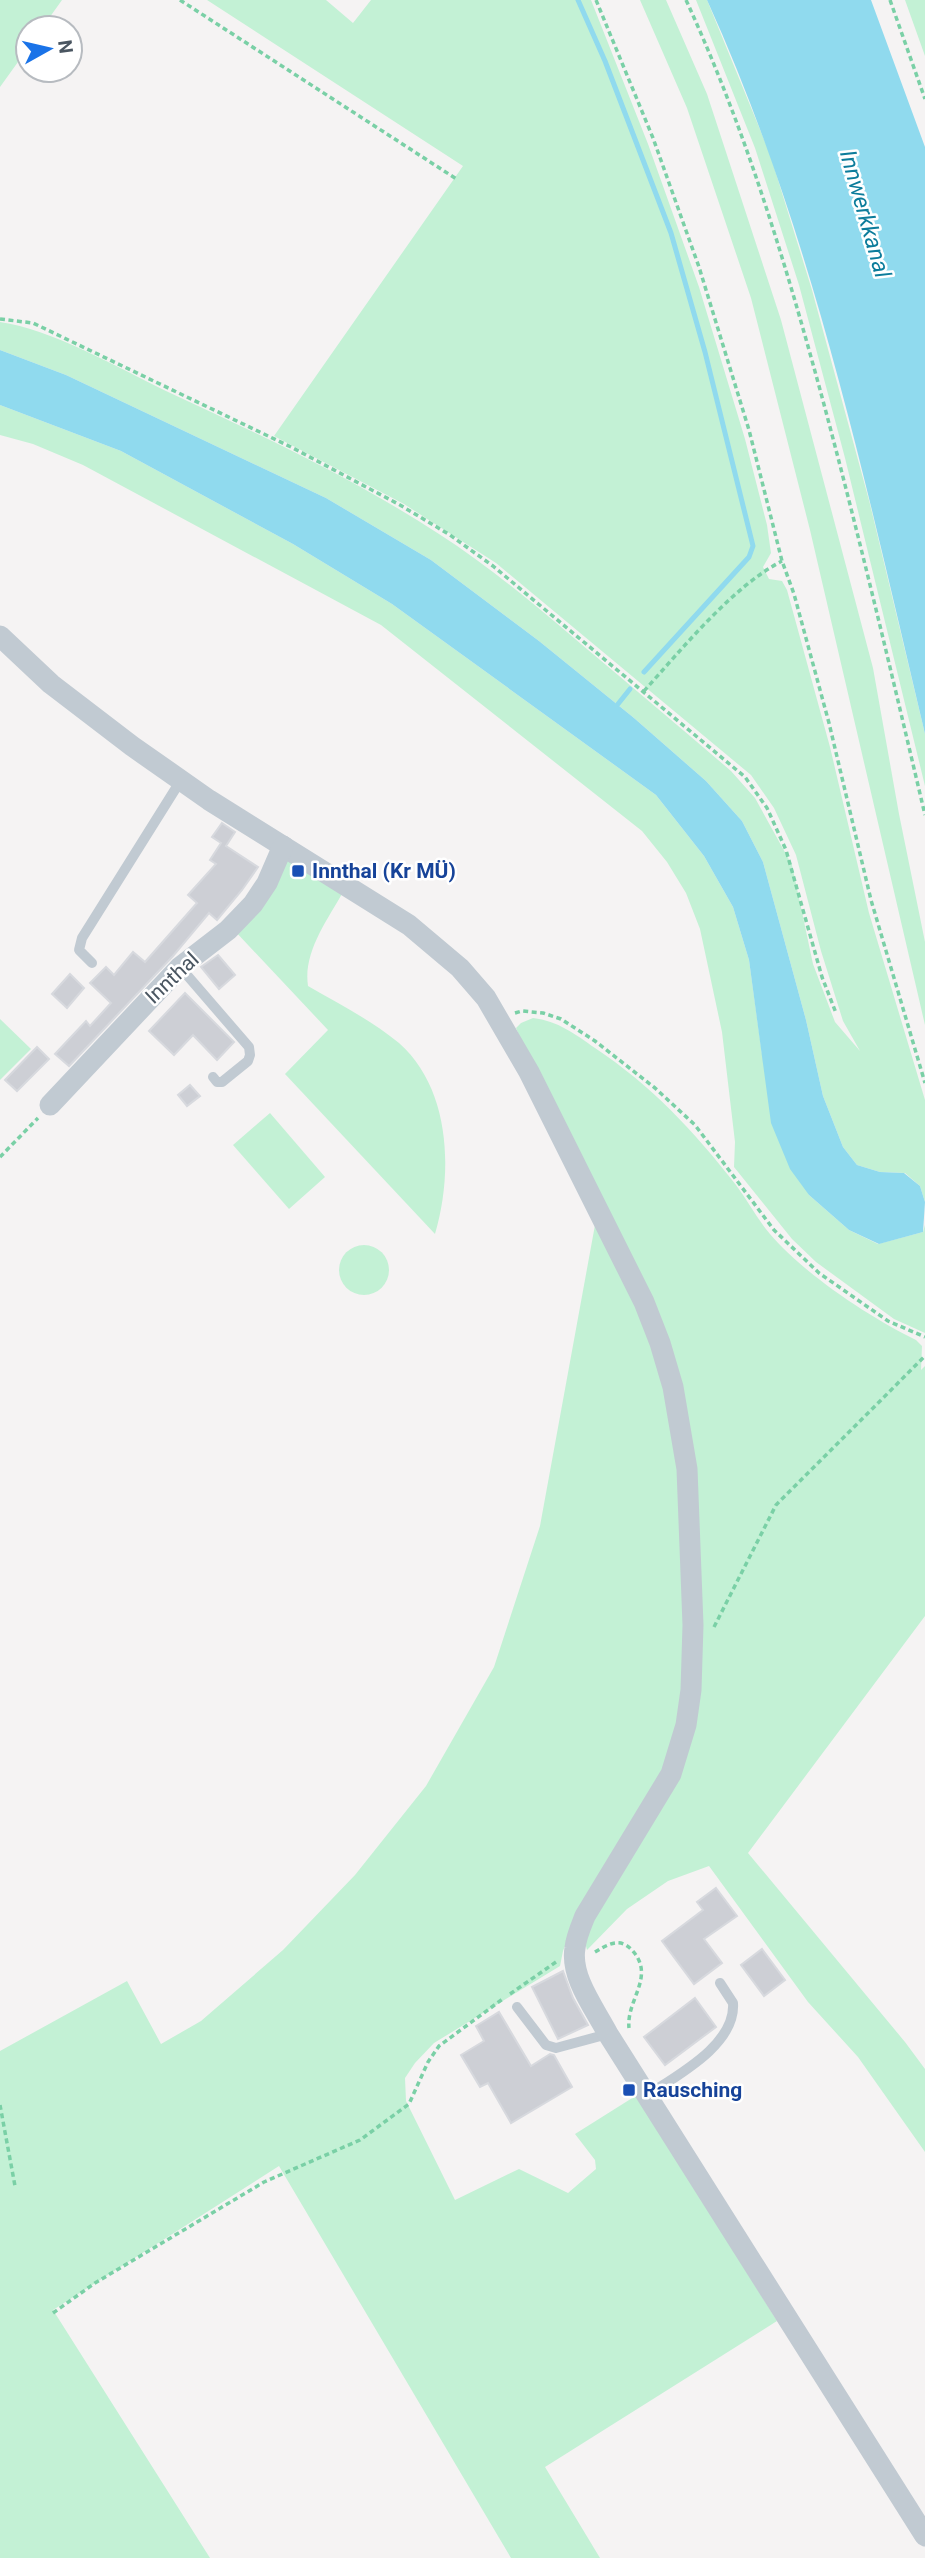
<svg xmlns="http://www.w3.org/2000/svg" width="925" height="2558" font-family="Roboto,sans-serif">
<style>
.green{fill:#c3f1d5}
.water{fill:#90daee}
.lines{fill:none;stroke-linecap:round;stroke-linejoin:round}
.stream{stroke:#90daee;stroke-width:5}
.building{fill:#cdcfd5;stroke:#d7d9de;stroke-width:2}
.path{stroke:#7ad0a6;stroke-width:3.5;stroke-dasharray:5 3.5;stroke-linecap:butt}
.lane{stroke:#c1cad2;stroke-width:10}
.street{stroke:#c1cad2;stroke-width:21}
.transit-dot{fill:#1a4fb4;stroke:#fff;stroke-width:2.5}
.labels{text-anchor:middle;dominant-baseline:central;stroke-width:5;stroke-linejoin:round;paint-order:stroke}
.transit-label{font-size:21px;font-weight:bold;fill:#164399;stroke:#fff;text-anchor:start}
.street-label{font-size:21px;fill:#4a5661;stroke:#fff}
.water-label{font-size:23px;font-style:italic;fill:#0c7c9b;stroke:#fff}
</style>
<rect width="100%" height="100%" fill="#f5f3f3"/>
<g class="green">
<polygon points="0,0 62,0 42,28 28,28 28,48 0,87"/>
<path d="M207,0H326L353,23L371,0H591L648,144L699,287L745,439L767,525L771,553L763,567L769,579L782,581L787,590L830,747L869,913L925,1100V1202L920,1186L905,1173L880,1172L857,1165L843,1147L823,1096L806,1020L763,862L742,821L706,781L634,718L539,641L431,560L326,498L66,375L0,350V322C51,329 119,368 166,391C259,434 353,478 439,534C489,566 535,605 581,644C631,686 681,728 731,771L755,798L792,865L813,964L835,1022L860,1051L843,1021L821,951L796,855L774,808L751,775L496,563L404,504L274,436L463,166Z"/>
<polygon points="640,0 666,0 707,94 781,320 873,668 899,814 925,942 925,1025 810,530 751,298 687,108"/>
<polygon points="696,0 707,0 770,154 812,290 870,504 925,734 925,786 845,458 799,285 755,148"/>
<polygon points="905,0 925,0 925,56"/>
<polygon points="0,405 121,451 293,544 392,604 656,795 704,856 733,907 749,960 762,1054 809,1195 849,1230 878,1244 923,1232 925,1225 925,1333 894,1319 816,1262 792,1239 734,1167 735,1142 722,1032 700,929 686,893 667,862 642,831 381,625 83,465 33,444 0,435"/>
<path d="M286,860L343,892C327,921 303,952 308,986C339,1004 371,1020 399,1043C451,1089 453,1173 435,1234L285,1074L328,1030L234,930Z"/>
<path d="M533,1018C558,1021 575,1034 595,1048C652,1086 694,1131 736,1185C748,1201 757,1219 770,1234C804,1274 869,1317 916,1340L922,1346L921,1370L925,1366V1616L748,1853L905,2042L925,2069V2152L858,2057L808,2002L709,1866L668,1881L627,1909L587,1950L585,1942L587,1934L694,1713L684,1403L519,1035L516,1028L521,1023Z"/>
<polygon points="0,1019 31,1049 0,1080"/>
<polygon points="270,1113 325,1177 289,1209 233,1145"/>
<polygon points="595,1225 624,1279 646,1331 665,1391 677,1457 683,1553 684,1696 663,1772 579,1910 563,1951 560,1966 434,2043 415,2063 405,2078 406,2101 455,2200 519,2169 568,2193 596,2169 595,2160 575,2134 637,2095 777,2321 545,2467 600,2558 511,2558 279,2166 53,2310 210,2558 0,2558 0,2051 127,1981 161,2044 201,2021 283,1950 355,1875 426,1786 494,1667 540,1526"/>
<circle cx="364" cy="1270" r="25"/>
</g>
<g class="water">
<path d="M707,0H871L925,147V734C866,486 813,233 707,0Z"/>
<polygon points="0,350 66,375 326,498 431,560 539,641 634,718 706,781 742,821 763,862 806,1020 823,1096 843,1147 857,1165 880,1172 904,1173 920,1186 925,1202 923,1232 879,1244 849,1230 809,1195 790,1169 771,1123 749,960 733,907 704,856 656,795 392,604 293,544 121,451 0,405"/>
</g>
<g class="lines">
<g class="stream">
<polyline points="578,0 605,61 671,233 705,352 753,546 749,557 644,672"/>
<polyline points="618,704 630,689"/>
</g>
</g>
<g class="building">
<polygon points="222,823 235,832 226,846 258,867 242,890 217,920 209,913 173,956 69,1066 55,1054 86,1021 90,1026 111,1003 90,983 106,967 114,975 133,952 145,962 197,903 188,895 216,864 210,860 221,843 212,837"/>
<polygon points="218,955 235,975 219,989 201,967"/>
<polygon points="70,974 84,988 67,1008 52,994"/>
<polygon points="185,993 234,1042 217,1060 193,1035 174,1055 149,1031"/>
<polygon points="37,1047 49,1059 17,1091 5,1080"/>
<polygon points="190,1085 200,1096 187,1106 178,1095"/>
<polygon points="716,1888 737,1916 704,1939 722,1963 694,1984 662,1941 703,1910 697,1902"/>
<polygon points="762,1949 785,1980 764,1996 741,1965"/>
<polygon points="563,1971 573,1998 588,2025 558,2039 532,1987"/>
<polygon points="695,1998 716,2027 665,2065 644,2037"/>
<polygon points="499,2012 531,2066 550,2054 554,2055 572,2087 511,2123 488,2083 480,2087 461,2055 484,2041 476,2026"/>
</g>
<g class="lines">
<g class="path">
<polyline points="180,0 458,180"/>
<polyline points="596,0 653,138 699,267 749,430 782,561 794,594 829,723 871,900 925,1083"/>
<path d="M686,0C745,128 785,261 822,397C859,535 892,675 925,815"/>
<polyline points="890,0 925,99"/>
<polyline points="0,319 33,323 291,447 400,505 450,535 493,566 745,777 767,808 786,850 822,977 836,1013"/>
<path d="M644,691C682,649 732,587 782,561"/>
<polyline points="515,1013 522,1011 543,1013 561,1019 595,1041 655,1088 695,1125 774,1230 819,1273 888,1321 925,1337"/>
<polyline points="0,1157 38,1118"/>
<polyline points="714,1627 776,1505 925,1356"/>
<path d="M595,1952C607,1945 619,1937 631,1949C657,1976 626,1999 629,2028"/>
<polyline points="510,1994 556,1962"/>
<polyline points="0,2105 15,2186"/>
<polyline points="53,2313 95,2283 264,2182 360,2140 409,2104 428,2062 439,2046 504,1998"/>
</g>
<g class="lane">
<polyline points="92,963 79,950 82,938 181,780"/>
<polyline points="180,967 249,1047 250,1055 248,1061 222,1082 217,1082 213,1077"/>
<polyline points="517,2007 546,2045 556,2048 608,2034"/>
<path d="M646,2096C676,2076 736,2045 733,2003L720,1983"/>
</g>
<g class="street">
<path d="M0,636L51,684L132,746L209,800L409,925L460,968L486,998L529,1072L644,1302L660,1343L673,1387L687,1469L693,1625L691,1690L686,1725L671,1774L585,1916C581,1926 576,1937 575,1948C570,1977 595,2009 608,2034L925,2536"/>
<polyline points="50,1105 180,967 228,930 253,904 267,883 283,846"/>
</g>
</g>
<g class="transit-dot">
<rect x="291" y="864" width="14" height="14" rx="3.5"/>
<rect x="622" y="2083" width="14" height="14" rx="3.5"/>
</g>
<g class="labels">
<g class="transit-label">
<text x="312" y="871">Innthal (Kr MÜ)</text>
<text x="643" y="2090">Rausching</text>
</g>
<g class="street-label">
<text transform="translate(172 978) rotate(-43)">Innthal</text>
</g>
<g class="water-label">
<text transform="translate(865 214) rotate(74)">Innwerkkanal</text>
</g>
</g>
<g transform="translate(49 49) rotate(82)"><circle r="33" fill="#ffffff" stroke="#b7bbc0" stroke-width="2"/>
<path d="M0-5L12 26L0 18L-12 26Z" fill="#1a73e8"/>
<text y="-10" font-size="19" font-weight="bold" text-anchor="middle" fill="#4a5661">N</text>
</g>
</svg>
